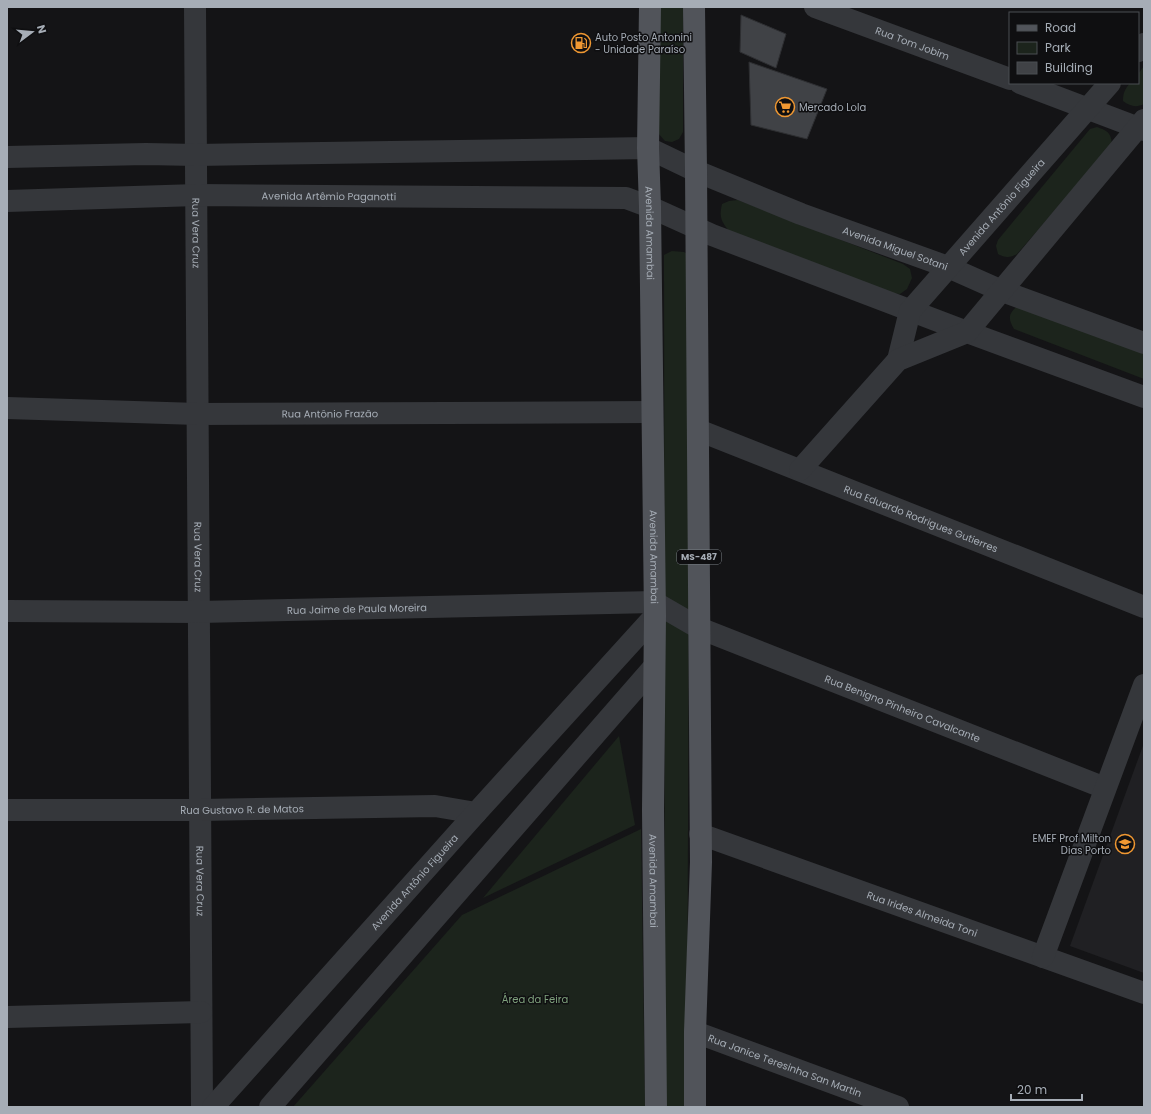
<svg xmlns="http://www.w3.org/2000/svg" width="1151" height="1114" font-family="Poppins,sans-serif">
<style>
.built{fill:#202023}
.green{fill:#1c241c}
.building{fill:#404246;stroke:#2e2f32}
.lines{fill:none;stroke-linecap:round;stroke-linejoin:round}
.minor{stroke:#35373b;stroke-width:22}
.major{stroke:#51545a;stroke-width:22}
.labels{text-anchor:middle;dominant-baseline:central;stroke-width:3;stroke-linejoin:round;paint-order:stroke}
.shield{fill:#0f0f11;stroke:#797e84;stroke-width:1}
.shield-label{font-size:9px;font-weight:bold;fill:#a6adb6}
.poi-label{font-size:10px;fill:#a6adb6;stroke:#0f0f11;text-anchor:start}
.street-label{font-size:10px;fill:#a6adb6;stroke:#0f0f11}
.park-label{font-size:10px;fill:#7fa17d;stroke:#0f0f11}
</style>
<rect width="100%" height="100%" fill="#141416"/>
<polygon class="built" points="1144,743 1144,973 1070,946"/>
<g class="green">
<polygon points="659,7 683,7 683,132 679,139 672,142 665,141 658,133"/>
<path d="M1144,66V104C1136,108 1130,106 1123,101C1123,93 1125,89 1130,83H1138V74Z"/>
<path d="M1097,127C1108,131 1111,133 1112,145L1017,254C1010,258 1005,258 998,254L996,246L998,240L1090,129Z"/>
<path d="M738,200L903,264L910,269L912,278L907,289L900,294L891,293L729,231C721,221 719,217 722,204L729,201Z"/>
<polygon points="672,251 684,252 690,256 687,1107 665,1107 664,255"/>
<path d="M1019,305L1144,349V379L1014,329C1007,317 1009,313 1019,305Z"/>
<polygon points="619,736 635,825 483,898"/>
<polygon points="641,829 645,1107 293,1107 462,915"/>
</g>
<g class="building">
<polygon points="741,15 786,34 776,68 740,52"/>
<polygon points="749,62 827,89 807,139 751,125"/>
</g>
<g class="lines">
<g class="minor">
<path id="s1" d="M195,7L202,1107"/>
<path id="s2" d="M815,7L1010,79"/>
<polyline points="1138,51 1144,44"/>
<polyline points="1020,83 1144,130"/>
<path id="s3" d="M7,157L146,154L196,155L648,148L696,171L801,214L948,267L1002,291L1144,343"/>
<path id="s4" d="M7,201L197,195L626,198L650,207L712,235L967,332L1144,397"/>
<path id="s5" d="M898,360L910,311L1110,83"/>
<path id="s6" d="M7,408L198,414L652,412"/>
<path id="s7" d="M698,430L1144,607"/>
<polyline points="800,470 898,360 967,332 1144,120"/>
<path id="s8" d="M7,611L199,612L654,602L699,628L1105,788"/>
<path id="s9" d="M7,810H200L435,806L476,813"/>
<path id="s10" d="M700,834L1144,993"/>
<polyline points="1043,957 1144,685"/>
<polyline points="7,1017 201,1012"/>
<path id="s11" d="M695,1032L898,1107"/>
<path id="s12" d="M213,1107L476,813L655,616"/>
<polyline points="270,1107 653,668"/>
</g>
<g class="major">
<path id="s13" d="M650,7L648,148L650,207L655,616L653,810L656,1107"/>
<polyline points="694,7 696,171 701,862 695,1032 695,1107"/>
</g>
</g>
<defs>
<symbol id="fuel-ring" viewBox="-11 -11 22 22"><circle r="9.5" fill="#0f0f11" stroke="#f09832" stroke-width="1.5"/><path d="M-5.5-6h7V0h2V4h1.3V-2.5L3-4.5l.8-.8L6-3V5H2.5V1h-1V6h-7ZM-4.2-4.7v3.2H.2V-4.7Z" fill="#f09832"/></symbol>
<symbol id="supermarket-ring" viewBox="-11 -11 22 22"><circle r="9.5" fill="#0f0f11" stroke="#f09832" stroke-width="1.5"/><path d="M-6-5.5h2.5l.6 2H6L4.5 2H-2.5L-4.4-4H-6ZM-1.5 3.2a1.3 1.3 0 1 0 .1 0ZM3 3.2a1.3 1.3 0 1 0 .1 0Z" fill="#f09832"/></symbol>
<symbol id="school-ring" viewBox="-11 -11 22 22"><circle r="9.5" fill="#0f0f11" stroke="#f09832" stroke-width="1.5"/><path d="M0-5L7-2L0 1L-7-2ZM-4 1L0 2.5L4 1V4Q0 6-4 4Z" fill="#f09832"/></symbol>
</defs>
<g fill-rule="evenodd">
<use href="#fuel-ring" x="570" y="32" width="22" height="22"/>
<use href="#supermarket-ring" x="774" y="96" width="22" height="22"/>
<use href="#school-ring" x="1114" y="833" width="22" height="22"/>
</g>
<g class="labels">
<rect class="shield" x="677" y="550" width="44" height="14" rx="3"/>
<g class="shield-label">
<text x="699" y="557">MS-487</text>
</g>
<g class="poi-label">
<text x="595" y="37">Auto Posto Antonini<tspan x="595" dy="12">- Unidade Paraíso</tspan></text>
<text x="799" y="107">Mercado Lola</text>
<text x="1111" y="838" text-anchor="end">EMEF Prof Milton<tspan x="1111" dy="12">Dias Porto</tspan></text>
</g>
<g class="street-label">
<text stroke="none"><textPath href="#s2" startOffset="104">Rua Tom Jobim</textPath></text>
<text stroke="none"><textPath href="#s4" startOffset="322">Avenida Artêmio Paganotti</textPath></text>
<text stroke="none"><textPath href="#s5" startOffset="189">Avenida Antônio Figueira</textPath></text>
<text stroke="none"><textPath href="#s1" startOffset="226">Rua Vera Cruz</textPath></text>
<text stroke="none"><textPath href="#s13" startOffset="226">Avenida Amambai</textPath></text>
<text stroke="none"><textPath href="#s3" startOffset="908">Avenida Miguel Sotani</textPath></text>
<text stroke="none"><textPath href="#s6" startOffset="323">Rua Antônio Frazão</textPath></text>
<text stroke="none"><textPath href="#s7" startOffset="240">Rua Eduardo Rodrigues Gutierres</textPath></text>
<text stroke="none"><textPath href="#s1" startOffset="550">Rua Vera Cruz</textPath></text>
<text stroke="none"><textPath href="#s13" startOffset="550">Avenida Amambai</textPath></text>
<text stroke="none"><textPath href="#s8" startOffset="350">Rua Jaime de Paula Moreira</textPath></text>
<text stroke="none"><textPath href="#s8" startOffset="918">Rua Benigno Pinheiro Cavalcante</textPath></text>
<text stroke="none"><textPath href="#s9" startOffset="235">Rua Gustavo R. de Matos</textPath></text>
<text stroke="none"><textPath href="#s1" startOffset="874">Rua Vera Cruz</textPath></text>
<text stroke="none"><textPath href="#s13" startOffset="874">Avenida Amambai</textPath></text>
<text stroke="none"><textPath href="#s12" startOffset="302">Avenida Antônio Figueira</textPath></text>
<text stroke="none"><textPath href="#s10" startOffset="236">Rua Irides Almeida Toni</textPath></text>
<text stroke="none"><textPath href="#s11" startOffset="96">Rua Janice Teresinha San Martin</textPath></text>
</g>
<g class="park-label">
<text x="535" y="999">Área da Feira</text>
</g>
</g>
<rect width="1151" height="1114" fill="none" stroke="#a6adb6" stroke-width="16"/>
<rect x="1009" y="12" width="130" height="72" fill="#0f0f11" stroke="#4b4e53"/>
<rect x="1017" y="25" width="20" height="6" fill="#51545a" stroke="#4b4e53"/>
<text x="1045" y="32" font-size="12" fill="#a6adb6">Road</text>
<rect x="1017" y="42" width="20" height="12" fill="#1c241c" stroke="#4b4e53"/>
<text x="1045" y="52" font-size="12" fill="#a6adb6">Park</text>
<rect x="1017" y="62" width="20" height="12" fill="#404246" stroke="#4b4e53"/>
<text x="1045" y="72" font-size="12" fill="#a6adb6">Building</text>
<g transform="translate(32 32) rotate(74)" stroke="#0f0f11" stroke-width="3" paint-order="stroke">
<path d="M0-3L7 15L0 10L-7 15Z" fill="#a6adb6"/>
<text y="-6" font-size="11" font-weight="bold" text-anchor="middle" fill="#a6adb6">N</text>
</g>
<path d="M1011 1094v6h71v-6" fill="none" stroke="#a6adb6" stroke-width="2"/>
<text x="1017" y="1094" font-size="12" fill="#a6adb6" stroke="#0f0f11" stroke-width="3" paint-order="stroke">20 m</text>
</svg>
